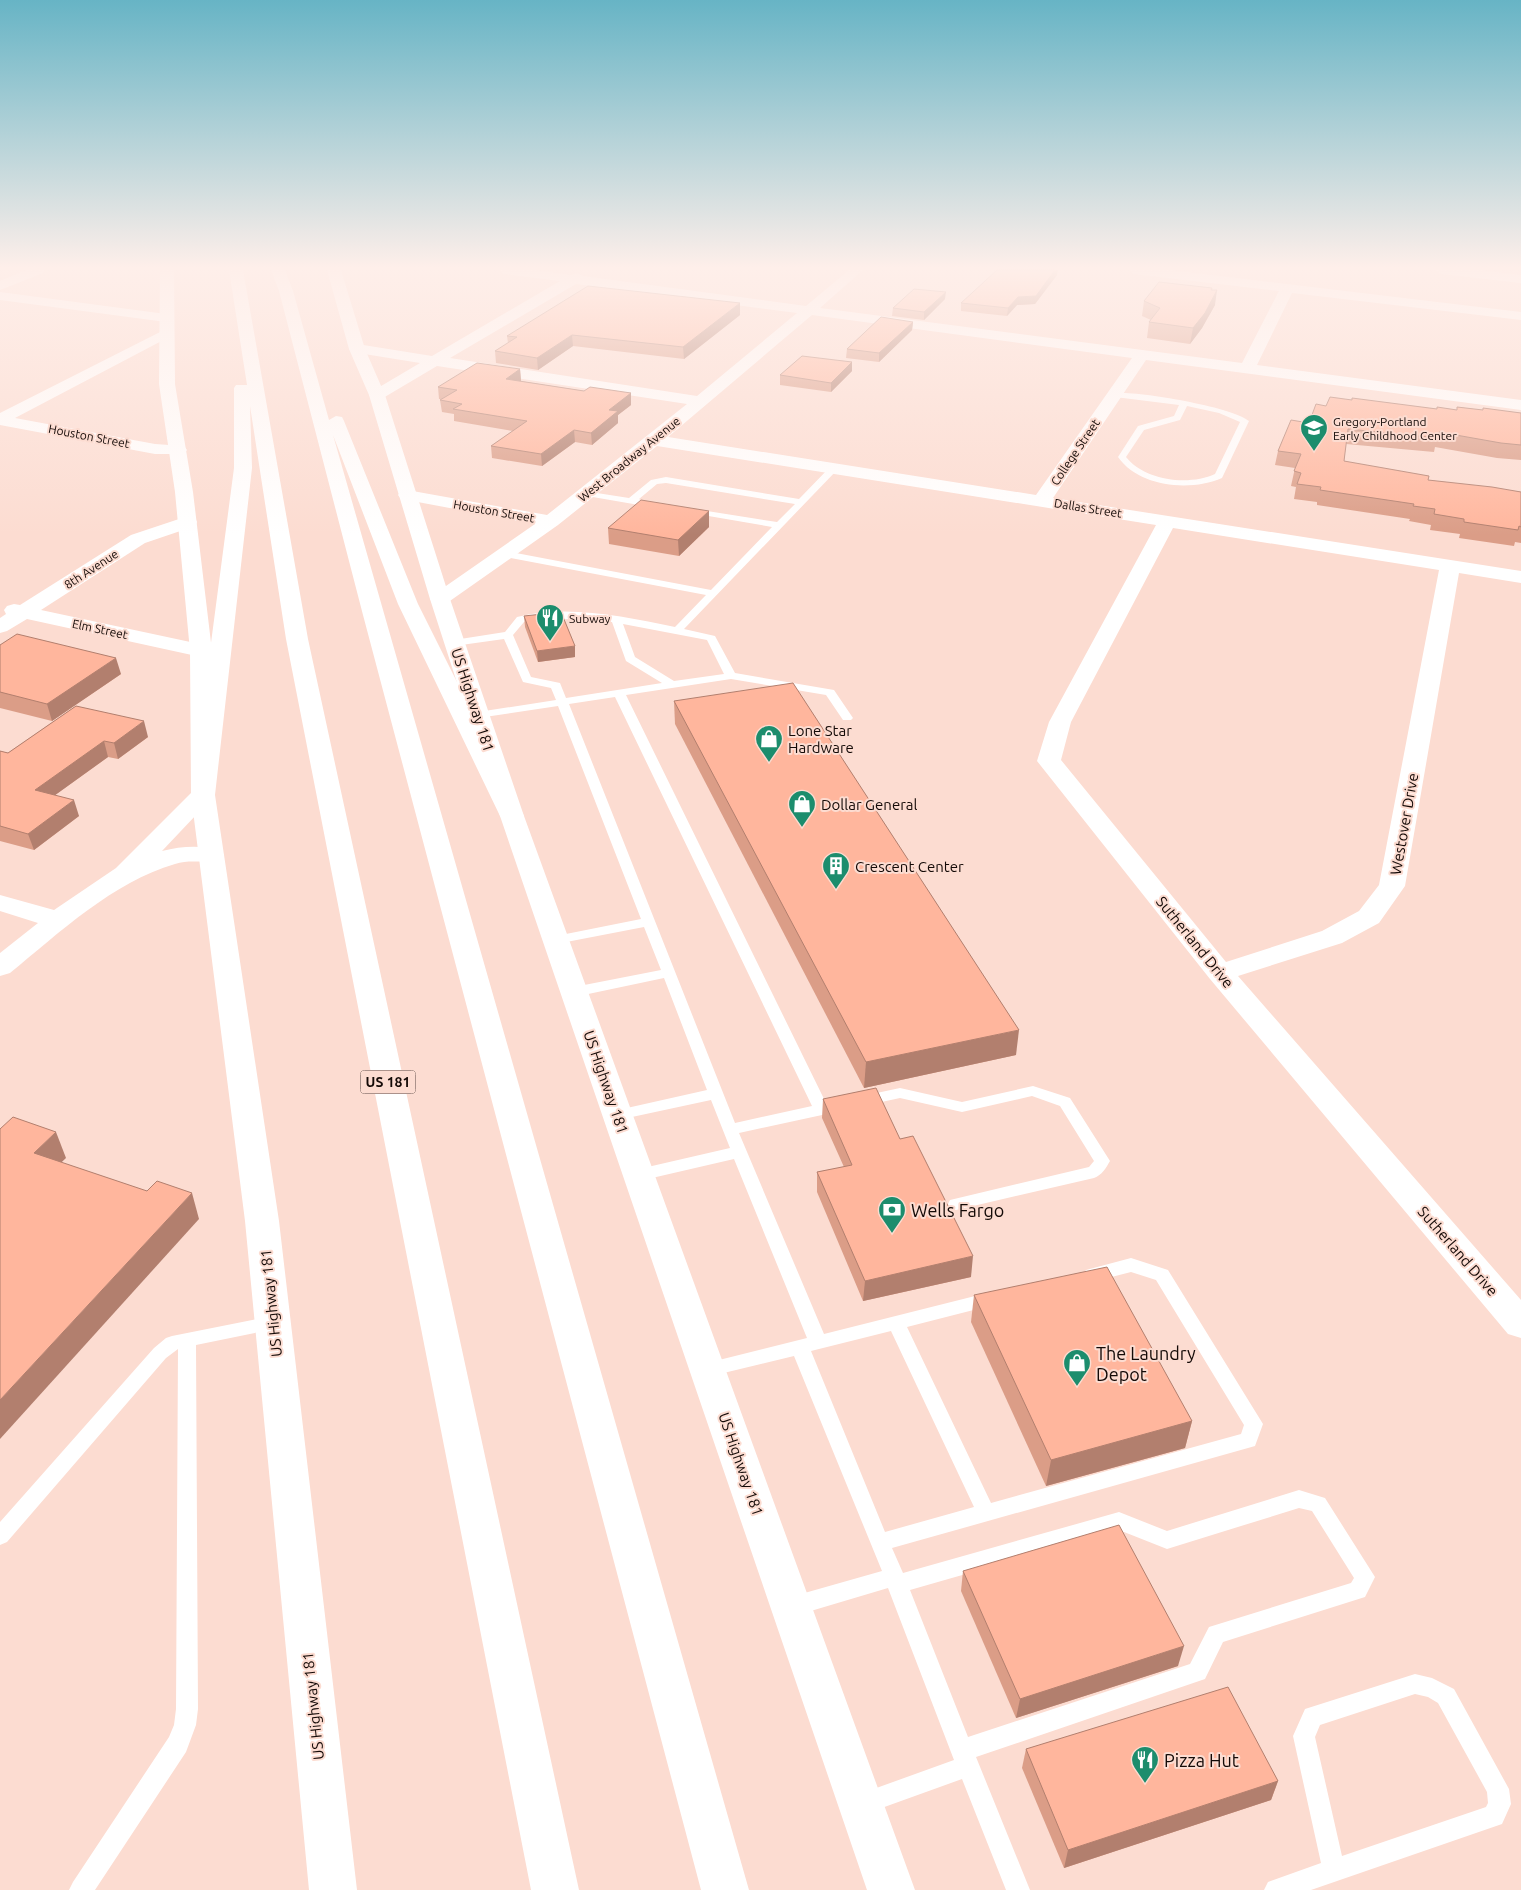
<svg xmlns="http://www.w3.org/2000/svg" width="1521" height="1890" font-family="Ubuntu,sans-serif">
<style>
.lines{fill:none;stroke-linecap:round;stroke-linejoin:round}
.service{fill:#fff;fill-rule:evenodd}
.minor{fill:#fff;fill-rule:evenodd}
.secondary{fill:#fff;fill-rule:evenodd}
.motorway{fill:#fff;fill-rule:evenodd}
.wall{fill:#db9d87}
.shaded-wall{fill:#b27f6e}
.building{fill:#ffb69d;stroke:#b27f6e}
.labels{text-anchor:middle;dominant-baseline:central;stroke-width:4;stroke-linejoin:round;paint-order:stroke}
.far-poi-label{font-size:12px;fill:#140a07;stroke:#fcdcd1;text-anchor:start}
.far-street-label{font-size:12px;fill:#140a07;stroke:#fcdcd1}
.shield{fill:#fcdcd1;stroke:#5a4944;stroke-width:1}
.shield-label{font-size:14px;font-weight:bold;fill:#140a07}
.street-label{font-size:15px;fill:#140a07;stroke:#fcdcd1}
.poi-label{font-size:15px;fill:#140a07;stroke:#fcdcd1;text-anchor:start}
.near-poi-label{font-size:18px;fill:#140a07;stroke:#fcdcd1;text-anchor:start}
</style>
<rect width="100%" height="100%" fill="#fcdcd1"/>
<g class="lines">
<g class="service">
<path d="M1112,393C1134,390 1234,407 1249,421L1222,478C1190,492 1139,487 1118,457L1138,426L1174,416L1179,405L1115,397H1112ZM1187,406L1219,413L1240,422L1215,474C1189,486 1145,481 1126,457L1144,430L1180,420Z"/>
<path d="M834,465L838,468L837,470L684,629L715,636L735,673L834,690L853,718L851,720H843L826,695L731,679L626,695L826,1103L835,1104L838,1108L835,1112L822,1115L739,1133L824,1334L991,1292L997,1294L1000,1299L997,1304L907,1327L991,1503L1241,1434L1244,1425L1156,1280L1131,1272L1092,1282L1086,1280L1083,1275L1086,1270L1131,1258L1168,1270L1263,1424L1255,1446L1248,1448L892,1548L903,1573L1119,1512L1167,1531L1299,1490L1325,1498L1375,1577L1365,1597L1223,1642L1205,1679L976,1757L1030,1890H1006L962,1779L865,1814L857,1811L854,1803L857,1795L954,1760L888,1588L794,1616L787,1613L784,1606L787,1599L794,1596L882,1571L794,1356L707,1377L701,1375L698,1370L701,1365L707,1363L807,1338L734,1159L639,1181L633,1179L631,1175L633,1171L639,1169L730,1148L711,1100L618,1120L613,1119L610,1115L613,1111L618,1110L707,1090L664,978L574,997L569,995L567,992L569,989L574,987L661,970L644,927L556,944L549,940L556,936L641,919L558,706L478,718L472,715L478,712L556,700L551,688L523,682L504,639L454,646L449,643L454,640L505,632L517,617C568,604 625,617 675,627L706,595L505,557L500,554L505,551L711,590L772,527L691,513L686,510L688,508L777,522L795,504L666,483L657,484L639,499L644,502L639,505L587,496L584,495V491L629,498L651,480L666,477L799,499L831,466ZM569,619L612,622L626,661L662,683L566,698L560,683L531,677L513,635L524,622ZM623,624L707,640L724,674L674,681L635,657ZM615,697L812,1106L735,1123L569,704ZM891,1331L974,1507L885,1532L811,1351ZM1299,1508L1312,1511L1354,1578L1351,1583L1209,1627L1190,1664L968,1737L910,1590L1119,1530L1167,1549Z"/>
<path d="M1033,1086L1070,1098L1110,1161C1106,1168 1102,1175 1094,1178L956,1210L950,1208L948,1204L950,1200L1089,1167L1094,1161L1060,1106L1032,1096L962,1112L900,1098L863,1106L858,1105L855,1101L858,1097L900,1088L962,1102Z"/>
<polygon points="273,1316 279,1318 282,1323 279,1328 196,1345 198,1709 196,1725 186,1752 95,1890 69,1890 73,1882 169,1737 174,1725 176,1709 178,1349 166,1358 7,1542 0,1545 0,1522 154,1348 166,1338 172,1336"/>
<path d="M1415,1674L1432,1678L1454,1689L1509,1789L1511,1804L1502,1824L1311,1890H1264L1268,1882L1321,1863L1293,1736L1305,1709ZM1415,1694L1428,1697L1438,1703L1487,1792L1488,1803L1486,1807L1342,1856L1315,1737L1320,1725Z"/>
</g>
<g class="minor">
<polygon points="26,270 44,270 43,273 0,290 0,281"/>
<path d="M498,270H536L571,275L577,273L583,276L806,306L849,270H863L820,308L1242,363L1279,291L1134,274L1128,270H1170L1521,312V320L1292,293L1257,365L1521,400V410L1146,360L1053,498L1521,571V583L1459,573L1405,886L1379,923L1342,943L1238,976L1521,1300V1338L1508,1334L1210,979L1037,761L1049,722L1156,525L657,446L558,525L447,603L440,605L433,603L430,599L433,595L535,524L407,500L401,499L398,495L401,491L407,490L547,515L687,404L437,366L383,398H371L369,395L371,392L420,363L352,352L349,349L352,346L357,344L432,356L560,281L504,274ZM576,284L797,313L697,396L450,358ZM812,315L1132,358L1036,495L668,437ZM1173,528L1439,570L1379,885L1359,911L1322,931L1226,962L1061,760L1071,722Z"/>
<polygon points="1435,270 1479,270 1521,275 1521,283 1441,274"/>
<polygon points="0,292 166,314 171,315 173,318 171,321 166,322 0,300"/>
<polygon points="166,329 171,330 173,333 171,336 15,418 155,444 184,446 187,450 184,454 155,454 0,425 0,413"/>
<polygon points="188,516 195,518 197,522 195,526 145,543 41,610 209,646 212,651 209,656 201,657 27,619 7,631 0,633 0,618 6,614 4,610 7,606 14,604 20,605 131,535"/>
<path d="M203,788L212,790L215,795L162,851C182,846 200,845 220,850L224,855L220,860C205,864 190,859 175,864C113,882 59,933 10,973L0,976V953L38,923L0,911V895L54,910L116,868L194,790Z"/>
</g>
<g class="secondary">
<polygon points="160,270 174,270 175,384 193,492 212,651 215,795 279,1221 357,1890 309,1890 245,1221 191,795 190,651 175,492 159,384"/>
<polygon points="327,270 341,270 365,349 385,395 450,599 524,816 915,1890 867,1890 500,816 430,599 369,395 349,349"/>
</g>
<g class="motorway">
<polygon points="229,270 243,270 308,639 579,1890 531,1890 286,639 250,406 252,468 215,795 212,800 203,802 194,800 191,795 234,468 234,388 236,385 247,385"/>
<polygon points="271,270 285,270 293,291 329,420 336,416 342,417 344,421 418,604 524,816 521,821 512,823 503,821 500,816 398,604 333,435 749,1890 701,1890 363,615 279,291"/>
</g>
</g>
<g class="wall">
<polygon points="1057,275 1035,304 1017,305 1007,316 961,311 961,303"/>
<polygon points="1212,288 1215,305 1202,328 1190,344 1147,338 1149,322 1151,320 1142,316 1144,301"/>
<polygon points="945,299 924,320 892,316 893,308"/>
<polygon points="740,315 684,359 573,346 538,370 496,363 495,351 508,343 507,336"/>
<polygon points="913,322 912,330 879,362 846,358 847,349"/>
<polygon points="520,369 521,381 520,381 584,391 631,393 631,405 618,415 618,423 592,445 575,442 542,466 492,458 491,446 513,431 454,421 454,414 442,412 440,400 442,399 439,399 438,387"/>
<polygon points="852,371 831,392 780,385 780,375"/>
<polygon points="1352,400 1437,409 1457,410 1457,407 1482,410 1521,413 1521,460 1497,458 1435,447 1434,452 1346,444 1344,461 1428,480 1521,492 1521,543 1515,542 1514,546 1459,538 1460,534 1430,530 1431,525 1409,521 1410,519 1317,505 1317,502 1294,499 1296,487 1291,486 1295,468 1275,465 1278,451 1309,423 1326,406"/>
<polygon points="709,511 709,527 679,556 609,544 608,528"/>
<polygon points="524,616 575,657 538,662 525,627"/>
<polygon points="0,645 121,674 52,721 0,708"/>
<polygon points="674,701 1016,1055 864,1088 675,724"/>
<polygon points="76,706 148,737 118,759 108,757 55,795 79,816 34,850 0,841 0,751 8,753"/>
<polygon points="823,1099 900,1139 971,1277 863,1301 817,1192 817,1172 844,1167 822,1118"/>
<polygon points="974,1295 1192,1421 1185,1448 1046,1486 971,1322"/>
<polygon points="963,1571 1178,1666 1016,1718 961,1591"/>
<polygon points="1026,1749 1278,1781 1271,1800 1064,1868 1022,1768"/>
</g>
<g class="shaded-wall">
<polygon points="1055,270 1058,270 1057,275 1035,304 1017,305 1007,316 1008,308 1018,297"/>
<polygon points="1217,290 1215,305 1202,328 1190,344 1193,328"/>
<polygon points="946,292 945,299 924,320 924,312"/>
<polygon points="740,303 740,315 684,359 683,347"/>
<polygon points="913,322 912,330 879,362 879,353"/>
<polygon points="572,335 573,346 538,370 537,358"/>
<polygon points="852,362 852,371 831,392 831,383"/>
<polygon points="520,369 521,381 507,391 506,379"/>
<polygon points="631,393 631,405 618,415 618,423 592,445 591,433 609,410"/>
<polygon points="574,430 575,442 542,466 541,454"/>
<polygon points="709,511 709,527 679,556 678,540"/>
<polygon points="575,646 575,657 538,662 537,651"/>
<polygon points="116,658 121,674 52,721 47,704"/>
<polygon points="144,721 148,737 118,759 114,743"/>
<polygon points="104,741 108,757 40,806 35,790"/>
<polygon points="74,800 79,816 34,850 28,834"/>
<polygon points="1019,1030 1016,1055 864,1088 866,1062"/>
<polygon points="56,1132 66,1158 44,1179 34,1153"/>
<polygon points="192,1193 199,1219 0,1439 0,1400"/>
<polygon points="973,1256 971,1277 863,1301 865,1281"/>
<polygon points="1192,1421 1185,1448 1046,1486 1051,1460"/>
<polygon points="1184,1646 1178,1666 1016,1718 1020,1699"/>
<polygon points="1278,1781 1271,1800 1064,1868 1068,1850"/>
</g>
<g class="building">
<polygon points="997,270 1055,270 1036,296 1018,297 1008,308 961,303"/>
<polygon points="1159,282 1212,288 1211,290 1217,290 1205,313 1193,328 1149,322 1160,308 1144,301"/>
<polygon points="588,286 740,303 683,347 572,335 537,358 495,351 517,337 507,336"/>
<polygon points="914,289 946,292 924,312 893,308"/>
<polygon points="881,317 913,322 879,353 847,349"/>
<polygon points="802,356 852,362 831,383 780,375"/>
<polygon points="477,363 520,369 506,379 584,391 590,387 631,393 609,410 618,411 591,433 574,430 541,454 491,446 527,421 453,409 462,404 440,400 457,390 438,387"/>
<polygon points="1330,397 1352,400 1352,398 1437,409 1437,407 1457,410 1457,407 1483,410 1483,408 1521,413 1521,445 1501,443 1439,432 1438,438 1348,429 1344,461 1429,476 1428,480 1492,487 1521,492 1521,527 1519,526 1518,530 1464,522 1464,519 1434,514 1435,509 1413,506 1414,504 1320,490 1321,487 1297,484 1301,473 1294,471 1301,454 1278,451 1291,420 1309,423 1316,404 1326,406"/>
<polygon points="641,500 709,511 678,540 608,528"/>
<polygon points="561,612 575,646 537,651 524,616"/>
<polygon points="17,634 116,658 47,704 0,692 0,645"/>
<polygon points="793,683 1019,1030 866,1062 674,701"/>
<polygon points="76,706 144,721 114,743 104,741 35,790 74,800 28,834 0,826 0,751 8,753"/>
<polygon points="876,1088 900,1139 913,1136 973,1256 865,1281 817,1172 852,1165 823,1099"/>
<polygon points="13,1117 56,1132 34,1153 147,1191 157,1181 192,1193 0,1400 0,1129"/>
<polygon points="1107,1267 1192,1421 1051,1460 974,1295"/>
<polygon points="1119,1525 1184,1646 1020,1699 963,1571"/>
<polygon points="1228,1687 1278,1781 1068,1850 1026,1749"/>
</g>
<linearGradient id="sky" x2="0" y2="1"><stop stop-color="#67b4c5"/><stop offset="0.5" stop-color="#feefea"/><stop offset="1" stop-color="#feefea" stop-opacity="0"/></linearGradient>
<rect width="1521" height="535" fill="url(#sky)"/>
<defs>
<symbol id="school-pin" viewBox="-11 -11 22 30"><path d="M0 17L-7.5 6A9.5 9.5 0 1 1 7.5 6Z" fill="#1c8d6d" stroke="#fcdcd1"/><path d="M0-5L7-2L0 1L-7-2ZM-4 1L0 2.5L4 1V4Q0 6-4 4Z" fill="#fff"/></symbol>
<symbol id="restaurant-pin" viewBox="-11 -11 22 30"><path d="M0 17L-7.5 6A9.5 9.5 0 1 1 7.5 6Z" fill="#1c8d6d" stroke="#fcdcd1"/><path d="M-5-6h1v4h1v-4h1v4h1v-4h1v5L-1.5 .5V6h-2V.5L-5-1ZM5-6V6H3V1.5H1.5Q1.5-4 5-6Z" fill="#fff"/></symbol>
<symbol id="shop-pin" viewBox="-11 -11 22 30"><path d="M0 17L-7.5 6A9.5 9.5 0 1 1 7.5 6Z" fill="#1c8d6d" stroke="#fcdcd1"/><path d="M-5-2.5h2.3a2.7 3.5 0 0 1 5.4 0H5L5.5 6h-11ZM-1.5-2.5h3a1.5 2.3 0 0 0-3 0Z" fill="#fff"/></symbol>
<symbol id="building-pin" viewBox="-11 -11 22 30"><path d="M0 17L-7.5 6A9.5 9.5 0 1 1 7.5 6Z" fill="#1c8d6d" stroke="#fcdcd1"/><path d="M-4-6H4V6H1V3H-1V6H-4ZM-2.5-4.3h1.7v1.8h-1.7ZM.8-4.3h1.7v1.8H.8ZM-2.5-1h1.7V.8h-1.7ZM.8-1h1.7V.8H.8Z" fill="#fff"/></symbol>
<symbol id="bank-pin" viewBox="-11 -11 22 30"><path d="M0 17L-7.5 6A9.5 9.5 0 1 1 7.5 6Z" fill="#1c8d6d" stroke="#fcdcd1"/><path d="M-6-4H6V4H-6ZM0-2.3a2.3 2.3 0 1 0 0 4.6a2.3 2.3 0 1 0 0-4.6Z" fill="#fff"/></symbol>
</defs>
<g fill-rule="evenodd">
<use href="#school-pin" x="1298" y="412" width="32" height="43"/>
<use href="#restaurant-pin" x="534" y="602" width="32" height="43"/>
<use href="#shop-pin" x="753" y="723" width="32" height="43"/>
<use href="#shop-pin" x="786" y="788" width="32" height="43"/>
<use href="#building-pin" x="820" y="850" width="32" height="43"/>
<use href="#bank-pin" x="876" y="1194" width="32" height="43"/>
<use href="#shop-pin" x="1061" y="1347" width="32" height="43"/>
<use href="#restaurant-pin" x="1129" y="1744" width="32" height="43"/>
</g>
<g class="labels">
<g class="far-poi-label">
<text x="1333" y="421">Gregory-Portland<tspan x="1333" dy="14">Early Childhood Center</tspan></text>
<text x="569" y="618">Subway</text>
</g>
<g class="far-street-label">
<text transform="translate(89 436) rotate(11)">Houston Street</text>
<text transform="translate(1075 452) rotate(-56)">College Street</text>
<text transform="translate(629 459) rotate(-39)">West Broadway Avenue</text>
<text transform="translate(1088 508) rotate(9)">Dallas Street</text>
<text transform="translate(494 511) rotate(10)">Houston Street</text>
<text transform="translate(91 569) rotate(-33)">8th Avenue</text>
<text transform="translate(100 629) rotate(12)">Elm Street</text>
</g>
<rect class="shield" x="360.5" y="1070.5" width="55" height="23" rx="4"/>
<g class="shield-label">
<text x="388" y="1082">US 181</text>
</g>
<g class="street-label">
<text transform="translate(473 700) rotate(72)">US Highway 181</text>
<text transform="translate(1404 824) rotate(-80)">Westover Drive</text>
<text transform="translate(1195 942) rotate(51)">Sutherland Drive</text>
<text transform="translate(606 1082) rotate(71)">US Highway 181</text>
<text transform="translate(1458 1251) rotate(49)">Sutherland Drive</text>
<text transform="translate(271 1303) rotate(-96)">US Highway 181</text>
<text transform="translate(741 1464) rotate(71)">US Highway 181</text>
<text transform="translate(313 1706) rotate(-96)">US Highway 181</text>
</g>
<g class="poi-label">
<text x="788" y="730">Lone Star<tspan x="788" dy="17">Hardware</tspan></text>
<text x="821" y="804">Dollar General</text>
<text x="855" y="866">Crescent Center</text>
</g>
<g class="near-poi-label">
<text x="911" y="1210">Wells Fargo</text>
<text x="1096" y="1353">The Laundry<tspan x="1096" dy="21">Depot</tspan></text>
<text x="1164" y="1760">Pizza Hut</text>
</g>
</g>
</svg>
